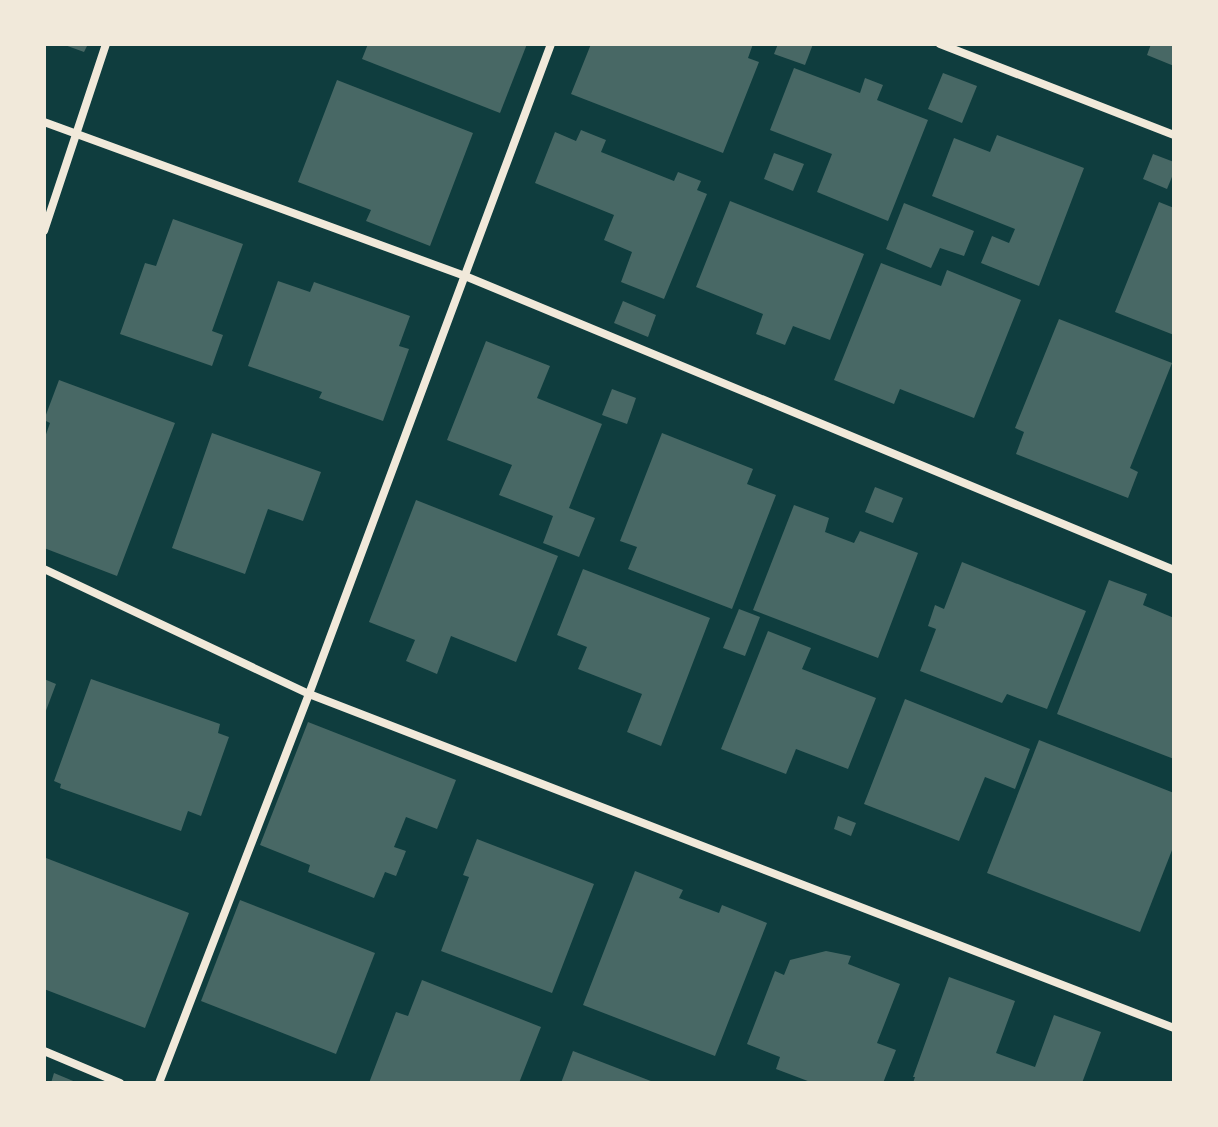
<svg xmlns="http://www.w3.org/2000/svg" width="1218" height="1127" font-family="'Space Grotesk',sans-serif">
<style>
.building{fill:#486865}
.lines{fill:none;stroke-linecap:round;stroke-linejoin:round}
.minor{stroke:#f1e9da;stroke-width:8}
</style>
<rect width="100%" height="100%" fill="#0f3d3e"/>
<g class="building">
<polygon points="62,44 88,44 84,52"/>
<polygon points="368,44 527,44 500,113 362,59"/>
<polygon points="591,44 753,44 748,58 759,62 723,153 571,94"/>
<polygon points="778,44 813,44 805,65 774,54"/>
<polygon points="1151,44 1174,44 1174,66 1147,55"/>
<polygon points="794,68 860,93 865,78 883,85 877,100 928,120 888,221 817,192 832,154 770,130"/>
<polygon points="943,73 977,86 962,123 928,109"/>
<polygon points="337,80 473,133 430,246 366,221 371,210 298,182"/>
<polygon points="581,130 606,140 601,152 674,181 678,172 701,181 697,190 707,194 664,299 621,282 632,252 604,240 614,215 535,183 555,132 576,141"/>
<polygon points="997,135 1084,168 1039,286 981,263 992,236 1009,243 1015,229 932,196 954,138 990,152"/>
<polygon points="774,153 804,164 793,191 764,179"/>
<polygon points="1153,154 1174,162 1174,172 1167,189 1143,179"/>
<polygon points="730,201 864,254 830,340 793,326 785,345 756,334 763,314 696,287"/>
<polygon points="1159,202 1174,208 1174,335 1115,312"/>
<polygon points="904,203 974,231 964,256 940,248 931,268 886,249"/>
<polygon points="173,219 243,244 212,331 223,335 212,366 120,334 145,263 156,266"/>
<polygon points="881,263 941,286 947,270 1021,300 974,418 900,389 894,404 834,380"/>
<polygon points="278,281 310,292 314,282 410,316 399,346 409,349 383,421 319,398 322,392 248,366"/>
<polygon points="623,301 656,315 648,337 614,323"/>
<polygon points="1059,319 1172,363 1130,468 1138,472 1128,498 1016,454 1024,432 1015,428"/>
<polygon points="486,341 550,366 537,398 602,424 569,508 595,518 579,557 543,543 553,516 499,495 512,465 447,440"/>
<polygon points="59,380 175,423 117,576 44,548 44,440 50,423 44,420"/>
<polygon points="612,389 636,398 627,424 602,415"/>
<polygon points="212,433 321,472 303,521 268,509 245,574 172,548"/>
<polygon points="662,433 753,469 747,484 776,495 732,609 628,569 637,547 620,541"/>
<polygon points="875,487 903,498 893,523 865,512"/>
<polygon points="416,500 558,556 516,662 451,636 437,674 406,661 415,640 369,622"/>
<polygon points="794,505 829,518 825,532 854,543 860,531 918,553 878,658 753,610"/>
<polygon points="962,562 1086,611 1047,709 1007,694 1002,703 920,671 936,629 928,626 935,605 944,609"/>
<polygon points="583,569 710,618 661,746 627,732 642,694 578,669 587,647 557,635"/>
<polygon points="1109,580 1147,594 1143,605 1174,618 1174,759 1057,714"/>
<polygon points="739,609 760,617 745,656 723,648"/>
<polygon points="768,631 811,648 802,669 876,698 848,769 796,749 786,774 721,749"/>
<polygon points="44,679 56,684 44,716"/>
<polygon points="91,679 220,724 218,733 229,737 201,816 188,811 181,831 60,788 61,784 54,781"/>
<polygon points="905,699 1030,749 1015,789 985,777 959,841 864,804"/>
<polygon points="308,722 456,780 437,829 406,817 394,847 406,851 396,876 385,872 374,898 308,872 310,865 260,845"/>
<polygon points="1039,740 1174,793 1174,845 1140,932 987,873"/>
<polygon points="838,816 856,823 851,836 834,829"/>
<polygon points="477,839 594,884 552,993 441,951 469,877 463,875"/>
<polygon points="46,858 189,913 145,1028 44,989 44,865"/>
<polygon points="635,871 683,890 679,898 719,913 722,905 767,923 715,1056 583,1005"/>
<polygon points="240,900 375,953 336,1054 201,1001"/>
<polygon points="826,951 851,956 848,964 900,984 877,1043 896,1050 883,1083 813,1083 776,1069 780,1057 747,1044 775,971 784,975 790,960"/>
<polygon points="949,977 1015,1001 996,1053 1035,1067 1054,1015 1101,1032 1082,1083 913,1083 915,1077 913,1077"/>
<polygon points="422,980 541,1027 519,1083 369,1083 396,1012 408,1016"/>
<polygon points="573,1051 656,1083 561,1083"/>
<polygon points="54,1073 78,1083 51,1083"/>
</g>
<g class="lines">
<g class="minor">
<polyline points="940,44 1174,135"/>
<polyline points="44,122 465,276 1174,570"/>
<polyline points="44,231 106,44"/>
<polyline points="44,569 309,694 1174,1028"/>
<polyline points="44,1051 120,1083"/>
<polyline points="159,1083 309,694 551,44"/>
</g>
</g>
<rect width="1218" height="1127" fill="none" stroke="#f1e9da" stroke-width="92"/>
</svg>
